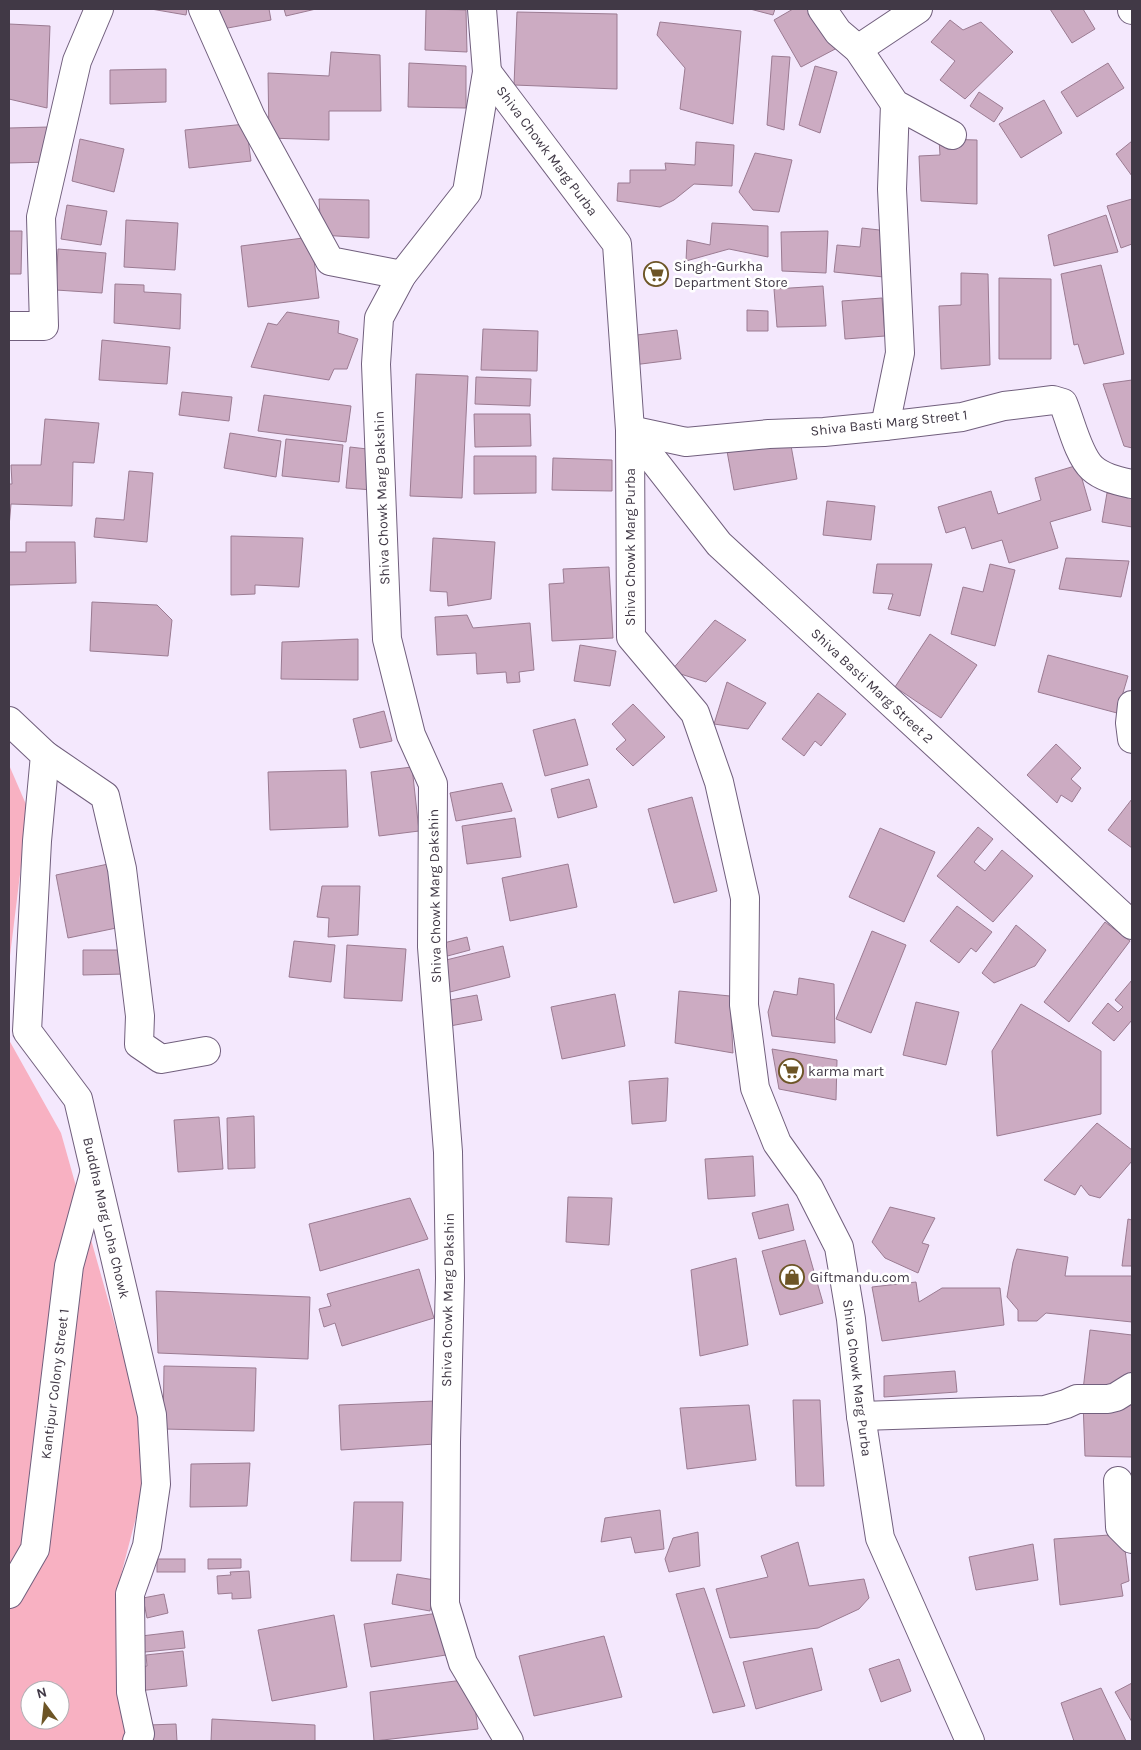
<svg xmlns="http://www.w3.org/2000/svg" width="1141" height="1750" font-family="Karla,sans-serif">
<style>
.green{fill:#f8b1c2;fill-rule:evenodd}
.building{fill:#ccabc2;stroke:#9b7b92}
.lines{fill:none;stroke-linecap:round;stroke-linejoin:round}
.minor-casing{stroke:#715f7d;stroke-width:30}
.minor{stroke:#fff;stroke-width:28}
.labels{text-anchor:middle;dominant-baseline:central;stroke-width:5;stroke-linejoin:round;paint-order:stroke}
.street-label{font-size:14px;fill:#413946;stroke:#fff}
.poi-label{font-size:14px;fill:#413946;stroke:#fff;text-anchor:start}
</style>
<rect width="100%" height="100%" fill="#f4e8fd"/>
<g class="green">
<polygon points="9,765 28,809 9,964"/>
<path d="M9,1040L61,1133L152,1456L121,1575L128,1741H9ZM30,1690H60V1720H30Z"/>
</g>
<g class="building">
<polygon points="151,9 187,9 186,15"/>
<polygon points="214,9 269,9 271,20 217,30"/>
<polygon points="284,9 316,9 286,16"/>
<polygon points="426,9 466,10 467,52 425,50"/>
<polygon points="750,9 775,9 773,15"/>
<polygon points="793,9 810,9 839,47 801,67 774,20"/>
<polygon points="1050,9 1083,9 1095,29 1072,43"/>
<polygon points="517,12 617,14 617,89 514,85"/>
<polygon points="950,20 963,30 981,22 1013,52 965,99 940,80 955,61 931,42"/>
<polygon points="660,22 741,31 733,124 680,109 685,68 657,35"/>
<polygon points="9,24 50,26 47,108 9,99"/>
<polygon points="331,52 380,55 381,111 329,111 329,140 269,138 268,73 329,76"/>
<polygon points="772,56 790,57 784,130 767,125"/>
<polygon points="409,63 466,66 466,108 408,107"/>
<polygon points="1108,63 1124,88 1077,117 1061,92"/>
<polygon points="815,66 837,72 820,133 799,125"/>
<polygon points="166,69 166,102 110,104 110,70"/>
<polygon points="979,92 1003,108 994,122 970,106"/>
<polygon points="1044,100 1062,133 1021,158 999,124"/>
<polygon points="246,124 251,161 189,168 185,130"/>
<polygon points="49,127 50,162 9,163 9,128"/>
<polygon points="80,139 124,149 114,192 72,181"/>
<polygon points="939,139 977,140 977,204 921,201 919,156 940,155"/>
<polygon points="1132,141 1132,176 1116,154"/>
<polygon points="696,142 734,145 732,186 694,184 674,200 660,207 617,201 618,183 630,183 630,170 666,170 665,163 695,165"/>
<polygon points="755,153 792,160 779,212 753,210 739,192"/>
<polygon points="319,199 369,200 369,238 321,235"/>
<polygon points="1132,199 1132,244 1121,248 1107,206"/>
<polygon points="67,205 107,211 101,245 61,239"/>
<polygon points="1106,215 1118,252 1054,266 1048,235"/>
<polygon points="126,220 178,223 175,270 124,267"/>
<polygon points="712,223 768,226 768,257 729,249 686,261 687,240 710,245"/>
<polygon points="862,228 888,231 884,277 834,272 837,245 860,247"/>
<polygon points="9,231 22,231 21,274 9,274"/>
<polygon points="828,231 826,273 782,271 781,232"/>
<polygon points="311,237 319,298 248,307 241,246"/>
<polygon points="58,249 106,253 102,293 56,290"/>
<polygon points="1101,265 1124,354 1084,364 1078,344 1074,345 1061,274"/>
<polygon points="961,273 988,274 990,365 941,369 939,306 961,305"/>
<polygon points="999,278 1051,279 1051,359 999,359"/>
<polygon points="115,284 144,285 144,292 181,294 180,329 114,323"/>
<polygon points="823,286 826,326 777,327 774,289"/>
<polygon points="882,298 885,336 845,339 842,301"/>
<polygon points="747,310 768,311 768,331 747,331"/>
<polygon points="287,312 339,321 338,333 358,339 347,369 334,369 329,380 251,367 268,323 277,325"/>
<polygon points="483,329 538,331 537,371 481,370"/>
<polygon points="677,330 681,359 633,365 629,336"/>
<polygon points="102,340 170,347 167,384 99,380"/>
<polygon points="416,374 468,376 462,498 410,496"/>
<polygon points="476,377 531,379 530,406 475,404"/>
<polygon points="1132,380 1132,448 1124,446 1103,384"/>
<polygon points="182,392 232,397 229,421 179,415"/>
<polygon points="264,395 351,406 346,442 258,431"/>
<polygon points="474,414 530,414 531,446 475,447"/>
<polygon points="45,419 99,423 94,463 73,462 72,506 11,504 9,527 9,484 12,484 11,465 41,465"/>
<polygon points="230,433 281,441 276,477 224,468"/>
<polygon points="286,439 343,445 339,482 282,476"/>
<polygon points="790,440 797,479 734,490 727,451"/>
<polygon points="350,447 376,450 373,490 346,488"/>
<polygon points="474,456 536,456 536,493 474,494"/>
<polygon points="553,458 612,460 612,491 552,490"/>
<polygon points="1078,465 1091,510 1050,522 1058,548 1009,563 1002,540 972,549 965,527 946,533 938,507 991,491 998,514 1041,500 1035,478"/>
<polygon points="129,471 153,473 147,542 94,537 96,518 124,520"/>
<polygon points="1107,493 1132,497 1132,527 1102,522"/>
<polygon points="827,501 875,506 871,540 823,535"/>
<polygon points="231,536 303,538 299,587 255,585 255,594 231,595"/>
<polygon points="433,538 495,542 491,599 448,606 447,592 430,591"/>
<polygon points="26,542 75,542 76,583 9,585 9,552 26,552"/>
<polygon points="1066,558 1129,561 1121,597 1059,589"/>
<polygon points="877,564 932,564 920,616 888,609 893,594 873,593"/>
<polygon points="990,564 1015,570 995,646 951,634 963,587 983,592"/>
<polygon points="609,567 613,638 552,641 549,584 564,583 563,569"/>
<polygon points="92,602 157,605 172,620 168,656 90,651"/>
<polygon points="467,615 473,628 530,623 534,670 519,672 520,682 507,683 506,672 477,674 476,653 437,655 435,617"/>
<polygon points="715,620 746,640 706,682 671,671"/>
<polygon points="930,634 977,665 941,718 895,687"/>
<polygon points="358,639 358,680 281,679 282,642"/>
<polygon points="580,645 616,651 610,686 574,681"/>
<polygon points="1048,655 1128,676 1117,713 1038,692"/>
<polygon points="727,682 766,703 748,729 714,724"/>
<polygon points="818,693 846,714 821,746 815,741 804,756 782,739"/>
<polygon points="633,704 665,737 633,766 616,749 626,740 612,724"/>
<polygon points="384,711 392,741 360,748 353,719"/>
<polygon points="575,719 588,765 545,776 533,730"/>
<polygon points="1056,744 1081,768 1071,779 1081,788 1072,802 1061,795 1057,803 1027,775"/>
<polygon points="412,767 419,831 379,836 371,772"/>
<polygon points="346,770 348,827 270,830 268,772"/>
<polygon points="589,779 597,807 558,818 551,789"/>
<polygon points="502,783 512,811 456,821 450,793"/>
<polygon points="692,797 717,891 674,903 648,809"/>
<polygon points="1132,799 1132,848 1108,830"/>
<polygon points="515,818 521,857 467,864 462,826"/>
<polygon points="978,827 993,839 974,862 985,871 1002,850 1033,876 993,922 937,876"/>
<polygon points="880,828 935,852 904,922 849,897"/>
<polygon points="113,863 126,926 68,938 56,875"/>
<polygon points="568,864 577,907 510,921 502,878"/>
<polygon points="322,886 360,886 358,935 328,937 329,918 317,917"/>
<polygon points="957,906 992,932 976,952 971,948 959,963 930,941"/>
<polygon points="1105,922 1130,941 1069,1022 1044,1002"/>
<polygon points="1016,925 1046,950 1035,966 994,983 982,973"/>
<polygon points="872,931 906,945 871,1033 836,1019"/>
<polygon points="467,937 470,950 440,958 436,945"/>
<polygon points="294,941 335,945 331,982 289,977"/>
<polygon points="347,945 406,949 402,1001 344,998"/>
<polygon points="503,946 510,977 446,993 438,962"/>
<polygon points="83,950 125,950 125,974 83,975"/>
<polygon points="799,978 834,984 835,1043 772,1036 768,1012 774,991 797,995"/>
<polygon points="1132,980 1132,1020 1114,1041 1092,1023 1108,1003 1118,1012 1123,1007 1115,1000"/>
<polygon points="679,991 730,996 733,1053 675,1043"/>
<polygon points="615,994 625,1046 562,1059 551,1007"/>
<polygon points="477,995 482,1020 450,1026 445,1001"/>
<polygon points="916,1002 959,1012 946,1065 903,1055"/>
<polygon points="1021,1004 1101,1051 1101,1114 997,1136 992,1051"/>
<polygon points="772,1049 837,1060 836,1100 779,1089"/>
<polygon points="668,1078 666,1121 632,1124 629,1081"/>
<polygon points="254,1116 255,1168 228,1169 227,1118"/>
<polygon points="219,1117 223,1169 178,1172 174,1120"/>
<polygon points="1097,1123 1132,1150 1132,1161 1100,1198 1089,1195 1081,1185 1075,1195 1044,1180"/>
<polygon points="753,1156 755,1196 708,1199 705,1159"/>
<polygon points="568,1197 612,1198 609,1245 566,1242"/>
<polygon points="410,1198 428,1239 320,1271 309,1224"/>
<polygon points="788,1204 794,1230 759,1239 752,1213"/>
<polygon points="890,1207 935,1218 922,1243 929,1245 918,1273 885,1258 872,1242"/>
<polygon points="1128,1219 1132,1220 1132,1266 1122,1266"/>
<polygon points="805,1240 823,1303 780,1315 762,1251"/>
<polygon points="1017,1249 1068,1257 1065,1276 1132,1276 1132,1322 1046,1313 1037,1321 1018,1321 1018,1310 1007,1297 1013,1262"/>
<polygon points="736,1258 748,1345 700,1356 691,1270"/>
<polygon points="419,1269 434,1318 342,1346 335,1323 324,1327 319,1309 331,1306 327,1294"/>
<polygon points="916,1282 919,1302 942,1288 1000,1288 1004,1325 882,1341 872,1287"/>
<polygon points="156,1291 310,1297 308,1359 158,1353"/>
<polygon points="1090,1330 1132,1335 1132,1383 1109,1390 1083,1390"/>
<polygon points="164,1366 256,1368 254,1431 163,1429"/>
<polygon points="955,1371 957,1392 884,1397 884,1376"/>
<polygon points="793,1400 820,1400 824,1486 796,1486"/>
<polygon points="435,1401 435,1444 341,1450 339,1405"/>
<polygon points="1083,1402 1132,1404 1132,1457 1085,1456"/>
<polygon points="749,1405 756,1460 687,1469 680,1408"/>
<polygon points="250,1463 247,1506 190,1507 191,1464"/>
<polygon points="354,1502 403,1502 401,1561 351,1561"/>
<polygon points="660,1510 664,1549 635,1553 631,1537 601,1542 605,1518"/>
<polygon points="698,1532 700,1566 669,1572 665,1559 673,1538"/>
<polygon points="1123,1534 1129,1581 1121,1584 1123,1596 1060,1605 1054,1539"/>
<polygon points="798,1542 809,1586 864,1579 869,1598 859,1609 818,1628 730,1638 716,1589 768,1577 761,1556"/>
<polygon points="1033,1544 1038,1580 976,1590 969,1557"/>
<rect x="157" y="1559" width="28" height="13"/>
<polygon points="208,1559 241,1559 241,1568 208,1569"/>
<polygon points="249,1571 251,1598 232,1599 232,1593 218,1594 217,1576 231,1575 230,1572"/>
<polygon points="397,1574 435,1580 430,1611 392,1604"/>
<polygon points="704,1588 745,1706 713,1713 676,1594"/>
<polygon points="164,1594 168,1613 147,1618 143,1598"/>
<polygon points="445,1612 452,1654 371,1667 364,1624"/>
<polygon points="334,1615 347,1687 272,1701 258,1630"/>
<polygon points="183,1631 185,1648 135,1653 133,1637"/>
<polygon points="604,1636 622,1697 534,1716 519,1656"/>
<polygon points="812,1648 822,1690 756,1709 743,1662"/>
<polygon points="183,1651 187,1686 137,1691 134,1668 147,1666 146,1655"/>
<polygon points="899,1659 911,1691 881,1702 869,1669"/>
<polygon points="471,1679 478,1729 374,1741 370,1692"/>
<polygon points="1132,1683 1132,1722 1115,1692"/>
<polygon points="1101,1688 1126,1741 1074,1741 1061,1703"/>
<polygon points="212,1719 315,1725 315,1741 211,1741"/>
<polygon points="176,1724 177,1741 150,1741 149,1725"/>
</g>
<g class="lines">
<defs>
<g id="minor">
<polyline points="203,9 251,117 330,261 402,275"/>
<polyline points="482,9 487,72 467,192 402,275 379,318 376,364 387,639 411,735 433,784 432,947 448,1152 450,1278 446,1442 445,1604 463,1663 509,1741"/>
<polyline points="822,9 838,32 858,49 895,104 952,135"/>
<polyline points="1132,9 1132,10"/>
<polyline points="858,49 918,9"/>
<polyline points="487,72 617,244 630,430 631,637 695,713 719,782 745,898 744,1005 755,1088 777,1143 809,1188 839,1247 851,1319 861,1416 880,1538 970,1741"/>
<polyline points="9,326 44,326 41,217 77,61 99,9"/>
<polyline points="885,426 900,353 892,189 895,104"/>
<polyline points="630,430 719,544 1132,925"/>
<path d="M630,430L686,442L769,434L824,432L885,426L962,417L1004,406L1053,400L1063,403C1071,422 1078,455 1092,468C1103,478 1119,481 1132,484"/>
<polyline points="1132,705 1130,723 1132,739"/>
<polyline points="9,721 45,755 37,841 27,1031 78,1099 152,1415 156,1484 147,1546 130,1594 131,1692 140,1734 137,1741"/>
<polyline points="45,755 105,796 122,869 140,1016 139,1044 161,1059 206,1051"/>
<polyline points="861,1416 1045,1410 1066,1404 1077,1399 1108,1399 1116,1397 1132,1387"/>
<polyline points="1118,1481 1120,1527 1132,1539"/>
<polyline points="9,1594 35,1549 69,1266 94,1174"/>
</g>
</defs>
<use href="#minor" class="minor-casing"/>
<use href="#minor" class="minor"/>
</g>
<defs>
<symbol id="supermarket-ring" viewBox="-11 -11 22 22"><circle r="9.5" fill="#fff" stroke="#6d5526" stroke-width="1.5"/><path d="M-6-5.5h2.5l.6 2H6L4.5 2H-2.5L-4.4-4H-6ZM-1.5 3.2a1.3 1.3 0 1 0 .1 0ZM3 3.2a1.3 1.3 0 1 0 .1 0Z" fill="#6d5526"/></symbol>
<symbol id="shop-ring" viewBox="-11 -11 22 22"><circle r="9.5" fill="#fff" stroke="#6d5526" stroke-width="1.5"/><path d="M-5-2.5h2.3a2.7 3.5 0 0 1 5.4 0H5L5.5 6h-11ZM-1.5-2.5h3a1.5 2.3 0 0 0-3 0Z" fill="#6d5526"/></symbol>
</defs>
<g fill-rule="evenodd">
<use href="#supermarket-ring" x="642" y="260" width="28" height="28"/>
<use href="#supermarket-ring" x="777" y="1057" width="28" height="28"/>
<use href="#shop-ring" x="778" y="1263" width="28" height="28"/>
</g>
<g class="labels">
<g class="street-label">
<text transform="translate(547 151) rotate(53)">Shiva Chowk Marg Purba</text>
<text transform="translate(889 423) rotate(-6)">Shiva Basti Marg Street 1</text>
<text transform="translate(382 498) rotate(-92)">Shiva Chowk Marg Dakshin</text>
<text transform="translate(630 547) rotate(-90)">Shiva Chowk Marg Purba</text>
<text transform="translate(872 686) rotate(43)">Shiva Basti Marg Street 2</text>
<text transform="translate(435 896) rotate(-91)">Shiva Chowk Marg Dakshin</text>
<text transform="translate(106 1218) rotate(77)">Buddha Marg Loha Chowk</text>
<text transform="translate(448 1300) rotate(-89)">Shiva Chowk Marg Dakshin</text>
<text transform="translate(857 1378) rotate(83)">Shiva Chowk Marg Purba</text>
<text transform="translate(55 1384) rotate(-83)">Kantipur Colony Street 1</text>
</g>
<g class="poi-label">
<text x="674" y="266">Singh-Gurkha<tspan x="674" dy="16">Department Store</tspan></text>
<text x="808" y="1071">karma mart</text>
<text x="810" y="1277">Giftmandu.com</text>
</g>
</g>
<rect width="1141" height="1750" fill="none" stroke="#413946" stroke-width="20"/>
<g transform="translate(45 1705) rotate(345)"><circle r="24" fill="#ffffff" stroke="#b3b0b5"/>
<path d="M0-4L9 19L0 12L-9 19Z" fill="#6d5526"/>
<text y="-8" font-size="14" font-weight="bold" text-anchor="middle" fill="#413946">N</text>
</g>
</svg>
